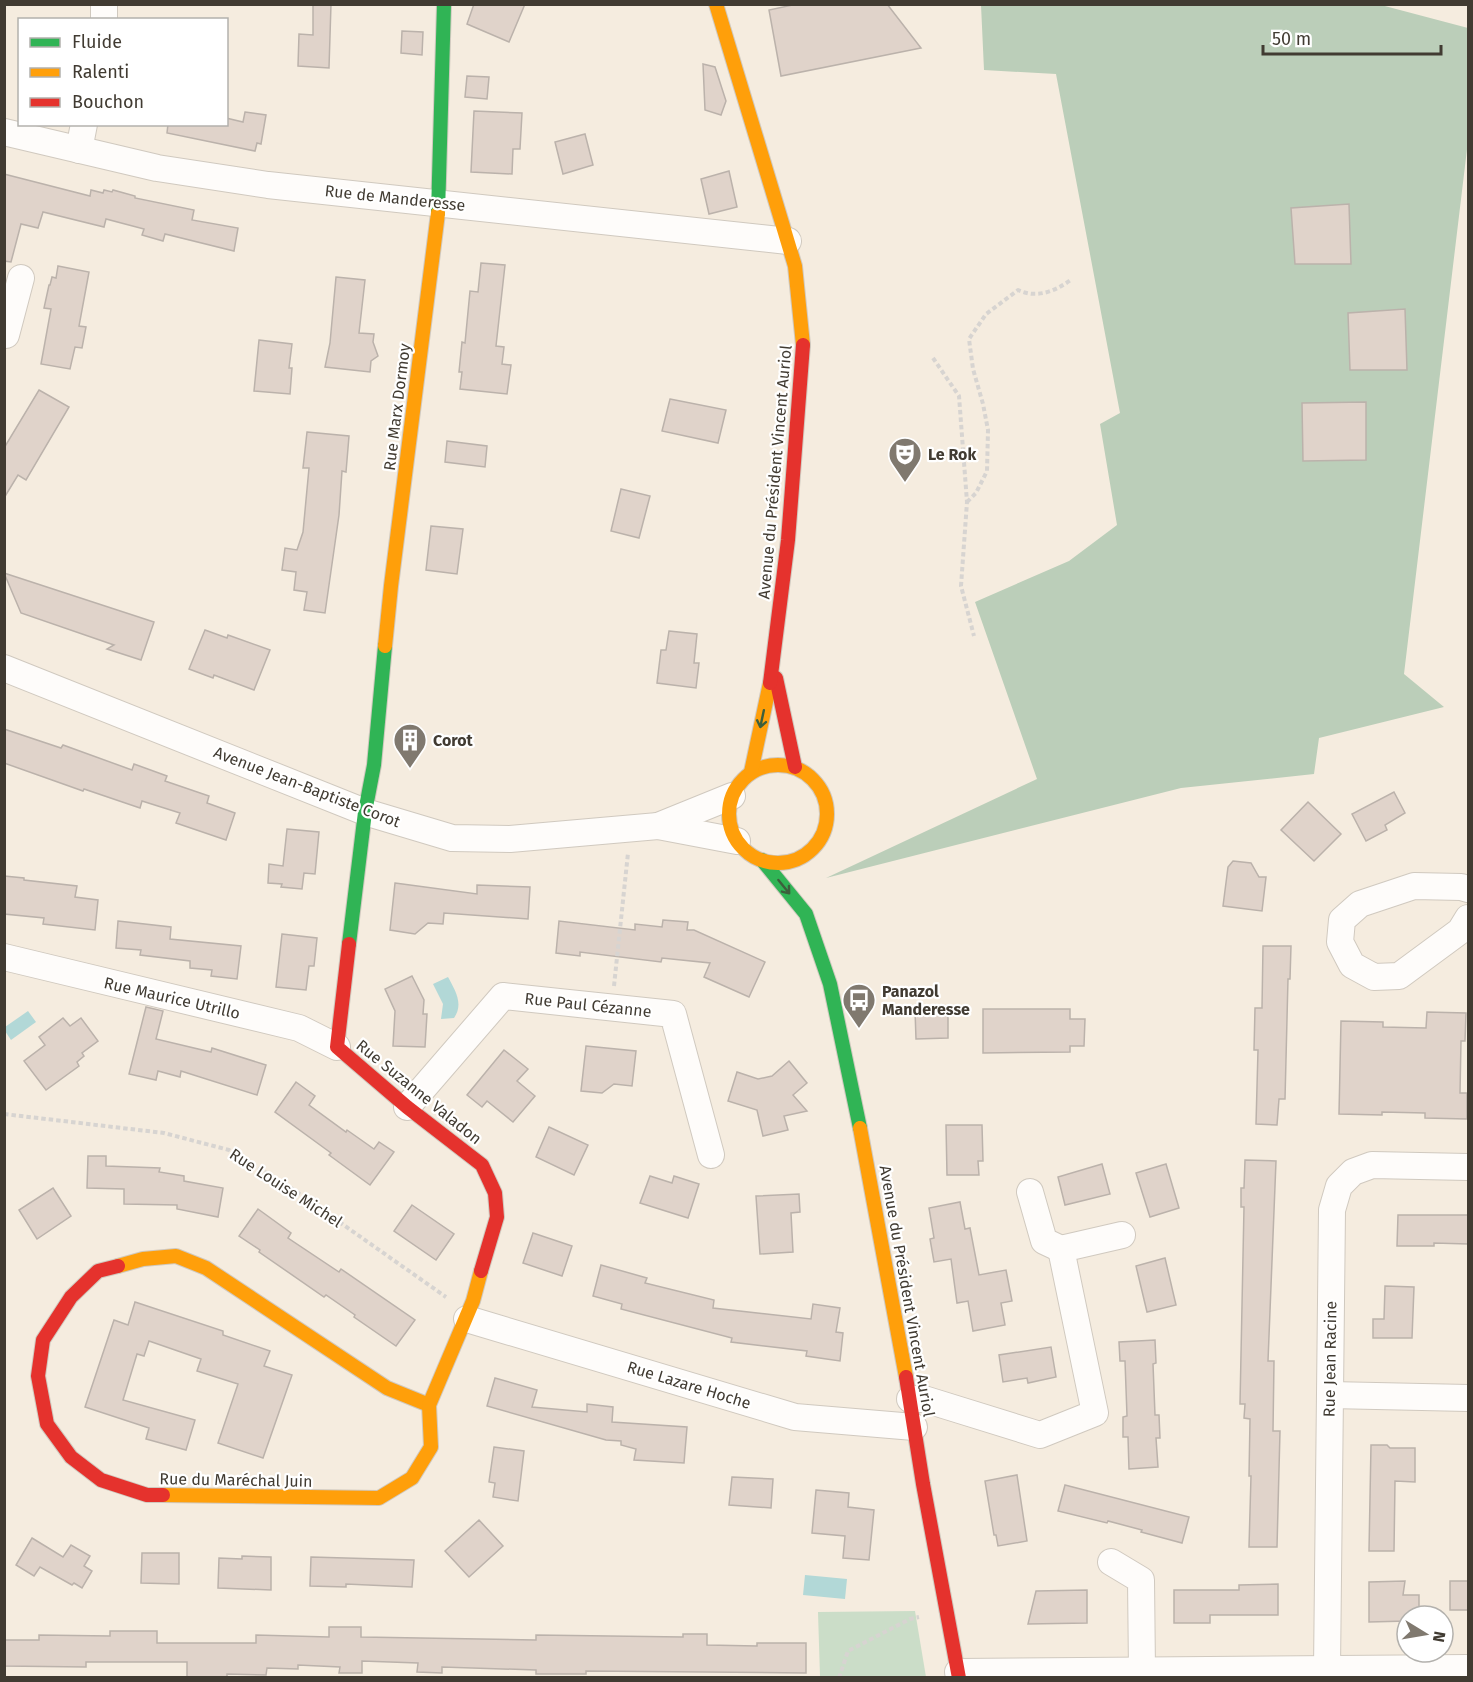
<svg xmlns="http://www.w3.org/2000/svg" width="1473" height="1682" font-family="'Fira Sans',sans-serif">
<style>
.green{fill:#cbddc8}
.forest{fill:#bbceb9}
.water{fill:#b2d8d7}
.building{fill:#e0d3ca;stroke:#bbb2ab;stroke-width:1.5}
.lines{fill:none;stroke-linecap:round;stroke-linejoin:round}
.street-casing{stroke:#d0c9bf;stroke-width:28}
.fast-casing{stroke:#d0c9bf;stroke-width:16}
.slow-casing{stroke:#d0c9bf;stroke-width:16}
.jam-casing{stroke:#d0c9bf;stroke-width:16}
.path{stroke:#d7d4d1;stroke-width:4;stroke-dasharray:4.5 3;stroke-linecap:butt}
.street{stroke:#fefcfa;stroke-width:26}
.fast{stroke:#30b455;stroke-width:14}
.slow{stroke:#ff9f0a;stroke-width:14}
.jam{stroke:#e5322d;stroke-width:14}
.oneway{stroke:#3c5f3c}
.labels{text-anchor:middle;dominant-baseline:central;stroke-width:4.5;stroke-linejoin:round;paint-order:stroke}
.street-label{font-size:16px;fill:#413b32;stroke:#fff}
.poi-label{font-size:16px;font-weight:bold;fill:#413b32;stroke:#fff;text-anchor:start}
</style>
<rect width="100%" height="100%" fill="#f5ecdf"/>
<polygon class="green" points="915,1611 926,1677 820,1677 818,1612"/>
<polygon class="forest" points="981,5 1381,5 1468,28 1468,141 1404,674 1444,707 1319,738 1314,774 1181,788 826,878 1037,779 975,602 1069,561 1117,525 1100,424 1120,413 1056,74 984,70"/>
<g class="water">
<path d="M448,977C455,990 464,1004 454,1018L441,1019L443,1004L433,984Z"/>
<polygon points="28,1011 36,1022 11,1040 5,1031 5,1027"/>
<polygon points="805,1575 847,1579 845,1599 803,1595"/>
</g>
<g class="building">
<polygon points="313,4 331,4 329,68 298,66 299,34 313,35"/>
<polygon points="474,4 525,4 509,42 467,24"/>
<polygon points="797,4 887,4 921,48 781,76 769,10"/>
<polygon points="402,31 423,32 422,55 401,53"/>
<polygon points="703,64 715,67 726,101 721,115 705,110"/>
<polygon points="467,76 489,77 487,99 465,97"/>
<polygon points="474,111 522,113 520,149 513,149 512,174 471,172"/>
<polygon points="245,112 266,115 261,144 257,143 255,151 167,133 168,124 226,124 226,118 243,122"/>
<polygon points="585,134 593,165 563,174 555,142"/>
<polygon points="729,171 737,207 709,214 701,179"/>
<polygon points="4,174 90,196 91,190 103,193 104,190 112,192 113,190 135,196 135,198 194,210 192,220 238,228 234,251 165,234 163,241 142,235 144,229 106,219 104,227 43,212 38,228 21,224 11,262 4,261"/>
<polygon points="1349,204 1351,264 1295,264 1291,208"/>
<polygon points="481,263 505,265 496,346 504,347 502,364 511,365 507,394 460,389 462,372 459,372 462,342 465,343 470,291 478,292"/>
<polygon points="58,266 89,272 79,326 86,327 82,348 75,347 70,369 41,364 51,309 44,308 49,285 50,285 52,277 56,278"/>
<polygon points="336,277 365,280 359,333 374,334 373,342 378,356 371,361 370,372 325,367 330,343"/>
<polygon points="1405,309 1407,370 1350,370 1348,313"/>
<polygon points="259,340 292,344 289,368 292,368 290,394 254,391"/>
<polygon points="39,390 69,407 26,480 18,475 4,498 4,448"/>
<polygon points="670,399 726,410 718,443 662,431"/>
<polygon points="1366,402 1366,460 1303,461 1302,403"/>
<polygon points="307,432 349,436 346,472 342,471 339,515 325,613 304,610 307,592 294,590 296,572 282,570 285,548 297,550 303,532 309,468 303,468"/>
<polygon points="447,441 487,446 485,467 445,462"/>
<polygon points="621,489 650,496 639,538 611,531"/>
<polygon points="431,526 463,529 457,574 426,570"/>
<polygon points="4,573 154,622 141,660 107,649 114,645 21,613"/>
<polygon points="205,630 227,638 228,635 270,650 254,690 214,675 213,678 189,669"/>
<polygon points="669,631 697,634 694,663 699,663 696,688 657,683 661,650 666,650"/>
<polygon points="4,729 61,748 63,745 132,770 134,764 167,776 165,781 209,796 207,803 235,813 226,840 176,823 180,813 142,801 140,808 84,789 83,791 4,763"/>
<polygon points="1394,792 1405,813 1385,825 1387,830 1366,841 1352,814"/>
<polygon points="1308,802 1341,834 1314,861 1281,830"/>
<polygon points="287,829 319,832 315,874 304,873 302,889 281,887 282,884 268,883 269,864 283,866"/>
<polygon points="1233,861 1251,863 1259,877 1266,877 1262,911 1223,906 1228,867"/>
<polygon points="4,876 24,878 24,880 77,886 75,897 98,900 95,930 43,924 44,918 4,914"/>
<polygon points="395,883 477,894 477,885 530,887 528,919 444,913 443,924 428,923 415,934 390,930"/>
<polygon points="663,920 688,922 687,930 694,930 765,962 749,997 704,977 710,963 662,958 661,962 580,952 580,956 556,953 559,921 635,930 635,924 662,927"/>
<polygon points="118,921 171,927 170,939 241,946 237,979 211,976 212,970 190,968 190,961 140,955 141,950 116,948"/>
<polygon points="282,934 317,938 314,966 309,966 306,990 276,987"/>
<polygon points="1263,946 1291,946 1290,979 1288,979 1285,1099 1279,1099 1277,1125 1256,1124 1258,1050 1254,1050 1255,1008 1262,1008"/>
<polygon points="412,976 424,1000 423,1014 427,1014 425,1047 393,1046 395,1011 385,989"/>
<polygon points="146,1007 163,1011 156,1039 211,1052 212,1048 266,1065 257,1095 181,1071 180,1077 158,1071 156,1080 129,1074"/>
<polygon points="983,1009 1070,1009 1070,1019 1085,1019 1084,1046 1070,1046 1070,1052 983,1053"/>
<polygon points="915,1010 948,1010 948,1038 916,1039"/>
<polygon points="1427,1012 1466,1013 1465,1041 1461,1041 1460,1093 1467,1093 1467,1119 1425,1118 1425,1113 1382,1112 1382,1115 1339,1114 1341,1021 1383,1022 1383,1027 1426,1028"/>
<polygon points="63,1018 70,1026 81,1018 98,1041 82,1053 84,1056 77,1062 79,1066 46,1090 24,1061 45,1045 39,1037"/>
<polygon points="586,1046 636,1051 632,1086 614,1084 602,1093 581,1091"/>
<polygon points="504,1050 528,1069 517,1081 535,1096 513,1122 487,1101 482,1107 467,1095"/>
<polygon points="789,1061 807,1083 793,1095 807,1111 784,1116 788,1130 763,1136 757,1110 728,1101 737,1072 758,1079 772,1076"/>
<polygon points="296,1082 315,1096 309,1105 346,1132 347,1130 374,1149 379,1142 394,1152 370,1185 329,1155 331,1153 275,1112"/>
<polygon points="946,1125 982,1125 983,1161 978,1161 979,1175 947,1175"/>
<polygon points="549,1127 588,1145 574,1175 536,1157"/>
<polygon points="88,1156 106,1156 106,1166 160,1168 159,1172 184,1176 184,1181 223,1188 218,1217 177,1209 177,1205 124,1204 124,1189 87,1188"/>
<polygon points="1245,1160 1276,1161 1268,1361 1274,1361 1273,1431 1280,1431 1277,1547 1249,1547 1251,1476 1249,1476 1250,1419 1244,1418 1245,1404 1240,1404 1244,1207 1241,1207 1241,1188 1244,1188"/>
<polygon points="1102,1164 1110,1194 1065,1205 1058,1177"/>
<polygon points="1166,1164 1179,1208 1150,1217 1136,1173"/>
<polygon points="650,1176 672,1183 674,1176 699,1184 688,1218 640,1203"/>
<polygon points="53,1188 71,1216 37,1239 19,1210"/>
<polygon points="799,1194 800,1212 791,1213 793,1252 760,1254 756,1196"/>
<polygon points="960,1202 965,1229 970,1228 979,1275 1006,1270 1012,1301 1001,1303 1005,1325 973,1331 968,1301 957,1303 951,1259 934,1262 930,1239 934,1238 929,1208"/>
<polygon points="412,1205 454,1234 436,1260 394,1231"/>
<polygon points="258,1209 291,1233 288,1238 339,1272 341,1269 415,1320 396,1346 354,1317 355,1315 326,1295 324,1297 259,1252 260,1250 239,1236"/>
<polygon points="1398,1215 1468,1215 1468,1244 1434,1243 1434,1246 1397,1246"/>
<polygon points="533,1233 572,1246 562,1276 523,1263"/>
<polygon points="1165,1258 1176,1305 1147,1312 1136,1266"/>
<polygon points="601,1265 647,1278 645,1283 714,1300 713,1308 811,1319 813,1304 840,1308 836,1332 843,1333 840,1361 806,1356 807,1351 731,1342 732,1338 621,1309 622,1304 593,1296"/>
<polygon points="1385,1286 1414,1287 1412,1338 1373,1338 1373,1319 1384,1319"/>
<polygon points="135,1302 223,1331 223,1335 270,1351 264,1366 292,1375 263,1458 218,1443 238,1384 197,1371 201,1359 149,1341 144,1356 137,1354 123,1400 195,1420 186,1450 146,1439 149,1428 85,1407 114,1320 128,1325"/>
<polygon points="1155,1340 1156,1363 1153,1364 1155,1415 1159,1415 1160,1438 1156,1438 1158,1467 1129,1469 1128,1437 1123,1437 1123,1417 1127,1416 1125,1361 1120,1361 1119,1342"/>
<polygon points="1051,1347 1056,1377 1028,1383 1027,1378 1003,1382 999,1355"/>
<polygon points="495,1378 537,1390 532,1407 587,1412 587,1404 613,1407 612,1422 687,1427 684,1463 634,1460 636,1449 621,1445 621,1441 606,1440 487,1406"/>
<polygon points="1371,1445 1387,1445 1390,1448 1415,1448 1415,1482 1395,1481 1394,1551 1369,1551"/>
<polygon points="494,1447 524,1451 518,1501 493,1497 495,1483 489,1482"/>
<polygon points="1017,1475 1027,1541 998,1546 996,1535 994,1535 985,1481"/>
<polygon points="732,1477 773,1479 771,1508 729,1505"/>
<polygon points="1065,1485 1189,1517 1182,1543 1141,1532 1142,1530 1108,1521 1107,1523 1058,1511"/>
<polygon points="816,1490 849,1493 848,1507 874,1510 869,1560 843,1558 845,1536 812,1533"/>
<polygon points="479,1520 503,1546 469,1577 445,1551"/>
<polygon points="32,1538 63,1557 71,1545 90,1556 84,1566 92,1571 82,1588 74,1583 72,1585 40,1567 34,1576 16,1565"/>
<polygon points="142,1553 179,1553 179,1584 141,1583"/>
<polygon points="242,1556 271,1557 271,1590 218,1588 219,1558 242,1559"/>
<polygon points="311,1557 414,1560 412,1587 346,1584 346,1587 310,1586"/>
<polygon points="1405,1581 1403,1595 1419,1595 1419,1616 1407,1616 1407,1621 1369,1622 1369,1582"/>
<rect x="1450" y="1581" width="18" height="29"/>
<polygon points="1278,1584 1278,1615 1210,1615 1210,1623 1174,1623 1174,1590 1239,1590 1239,1585"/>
<polygon points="1087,1590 1087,1623 1028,1624 1036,1591"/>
<polygon points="329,1627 361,1627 361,1637 536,1640 536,1635 683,1637 683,1634 707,1634 707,1645 757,1646 757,1643 806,1643 806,1673 586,1671 586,1674 536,1674 536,1670 442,1667 442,1673 417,1672 418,1663 362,1661 362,1673 339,1673 340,1667 298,1665 298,1669 267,1668 266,1675 227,1674 227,1677 187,1677 187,1662 86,1662 86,1667 4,1666 4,1640 39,1640 39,1635 110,1636 110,1631 157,1631 157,1643 256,1643 256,1635 329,1637"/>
</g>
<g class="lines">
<defs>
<g id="street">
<polyline points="104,4 104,20"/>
<polyline points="4,132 157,168 268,185 788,241"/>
<polyline points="79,150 84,124"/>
<polyline points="6,335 21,278"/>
<polyline points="4,668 365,812 452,838 510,839 658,826 732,796"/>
<polyline points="658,826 737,841"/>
<polyline points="1468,889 1461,887 1414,886 1360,904 1342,920 1340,942 1352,965 1374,977 1399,976 1460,931 1468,918"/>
<polyline points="4,957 299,1028 337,1047"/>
<polyline points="407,1107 503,996 673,1014 711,1155"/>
<polyline points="1030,1192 1044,1241 1061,1249"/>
<polyline points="467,1319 795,1417 914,1427"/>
<polyline points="1330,1395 1468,1398"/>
<polyline points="910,1399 924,1399 1040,1435 1095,1413 1061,1249 1122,1235"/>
<polyline points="1111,1562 1141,1580 1142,1671"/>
<polyline points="1327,1669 1332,1210 1339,1186 1353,1172 1372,1165 1468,1167"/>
<polyline points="958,1672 1468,1668"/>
</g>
<g id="fast">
<polyline points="438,213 444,4"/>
<polyline points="762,860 806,914 830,984 860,1128"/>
<polyline points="349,944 365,812 374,765 385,646"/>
</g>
<g id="slow">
<polyline points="716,4 795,266 803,345"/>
<polyline points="385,646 391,586 438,213"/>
<circle cx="778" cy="814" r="49"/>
<polyline points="751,772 770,683"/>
<polyline points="860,1128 906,1377"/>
<polyline points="118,1266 143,1259 176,1256 206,1268 387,1388 429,1405 473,1301 481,1271"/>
<polyline points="163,1495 379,1498 412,1478 431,1447 429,1405"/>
</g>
<g id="jam">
<polyline points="776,678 795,767"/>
<polyline points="770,683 788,540 803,345"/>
<polyline points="349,944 337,1047 407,1107 482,1165 495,1193 497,1217 481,1271"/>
<polyline points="118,1266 98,1271 71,1297 43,1340 38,1376 47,1424 71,1457 101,1480 147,1495 163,1495"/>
<polyline points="906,1377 923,1484 959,1678"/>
</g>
</defs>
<use href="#street" class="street-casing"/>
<use href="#fast" class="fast-casing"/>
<use href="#slow" class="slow-casing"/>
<use href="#jam" class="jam-casing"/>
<g class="path">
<polyline points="933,358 959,396 967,502 961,586 974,636"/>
<path d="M967,502L976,493L987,471L988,430L983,404L973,369L969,339L986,314L1018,290C1037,299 1056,291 1072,279"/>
<polyline points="614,986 628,853"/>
<polyline points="4,1114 164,1133 229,1150 291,1188 446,1297"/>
<polyline points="839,1678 848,1651 910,1619 919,1617"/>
</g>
<use href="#street" class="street"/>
<use href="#fast" class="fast"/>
<use href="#slow" class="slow"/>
<use href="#jam" class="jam"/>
</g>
<defs><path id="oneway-shaft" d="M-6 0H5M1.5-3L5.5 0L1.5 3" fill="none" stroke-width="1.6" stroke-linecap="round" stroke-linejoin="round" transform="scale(1.5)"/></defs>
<g class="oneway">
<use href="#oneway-shaft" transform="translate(762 719) rotate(102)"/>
<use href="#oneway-shaft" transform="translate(784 887) rotate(51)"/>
</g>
<defs>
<symbol id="theatre-pin" viewBox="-11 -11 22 30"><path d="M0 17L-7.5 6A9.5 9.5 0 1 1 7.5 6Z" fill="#80796f" stroke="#fff"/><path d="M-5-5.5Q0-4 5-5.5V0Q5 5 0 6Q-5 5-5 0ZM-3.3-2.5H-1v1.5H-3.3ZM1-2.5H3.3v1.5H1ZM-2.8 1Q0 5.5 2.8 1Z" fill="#fff"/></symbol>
<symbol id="building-pin" viewBox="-11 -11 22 30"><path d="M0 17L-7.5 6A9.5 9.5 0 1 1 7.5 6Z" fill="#80796f" stroke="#fff"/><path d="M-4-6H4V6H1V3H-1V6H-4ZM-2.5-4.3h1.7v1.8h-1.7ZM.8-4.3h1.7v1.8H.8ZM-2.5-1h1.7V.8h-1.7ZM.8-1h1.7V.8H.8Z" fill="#fff"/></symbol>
<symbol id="bus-pin" viewBox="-11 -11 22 30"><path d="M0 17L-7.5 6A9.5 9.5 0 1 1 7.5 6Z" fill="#80796f" stroke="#fff"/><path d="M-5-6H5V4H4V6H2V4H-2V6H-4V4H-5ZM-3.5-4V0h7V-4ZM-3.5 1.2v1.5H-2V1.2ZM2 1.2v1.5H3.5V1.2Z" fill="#fff"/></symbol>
</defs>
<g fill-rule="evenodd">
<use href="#theatre-pin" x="886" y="435" width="38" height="52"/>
<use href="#building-pin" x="391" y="721" width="38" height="52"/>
<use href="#bus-pin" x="840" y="981" width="38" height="52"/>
</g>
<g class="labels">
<g class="street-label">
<text transform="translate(395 198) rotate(6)">Rue de Manderesse</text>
<text transform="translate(397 407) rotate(-83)">Rue Marx Dormoy</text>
<text transform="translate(775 472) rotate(-85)">Avenue du Président Vincent Auriol</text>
<text transform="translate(307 787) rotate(21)">Avenue Jean-Baptiste Corot</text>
<text transform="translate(172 998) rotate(13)">Rue Maurice Utrillo</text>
<text transform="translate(588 1005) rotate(6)">Rue Paul Cézanne</text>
<text transform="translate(419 1092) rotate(39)">Rue Suzanne Valadon</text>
<text transform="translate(286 1188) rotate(33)">Rue Louise Michel</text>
<text transform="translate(907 1291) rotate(80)">Avenue du Président Vincent Auriol</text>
<text transform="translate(1330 1359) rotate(-89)">Rue Jean Racine</text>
<text transform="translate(689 1385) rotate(17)">Rue Lazare Hoche</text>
<text transform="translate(236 1480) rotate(1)">Rue du Maréchal Juin</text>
</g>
<g class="poi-label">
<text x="928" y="454">Le Rok</text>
<text x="433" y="740">Corot</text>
<text x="882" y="991">Panazol<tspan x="882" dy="18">Manderesse</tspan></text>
</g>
</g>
<rect width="1473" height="1682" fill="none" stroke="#413b32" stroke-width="12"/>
<rect x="18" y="18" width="210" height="108" fill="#ffffff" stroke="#b3b1ad" stroke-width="1.5"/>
<rect x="30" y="38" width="30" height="9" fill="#30b455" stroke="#b3b1ad" stroke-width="1.5"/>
<text x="72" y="48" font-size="18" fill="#413b32">Fluide</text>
<rect x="30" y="68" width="30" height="9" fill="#ff9f0a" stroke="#b3b1ad" stroke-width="1.5"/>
<text x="72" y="78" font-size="18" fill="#413b32">Ralenti</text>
<rect x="30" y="98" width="30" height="9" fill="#e5322d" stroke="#b3b1ad" stroke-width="1.5"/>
<text x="72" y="108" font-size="18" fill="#413b32">Bouchon</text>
<g transform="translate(1425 1634) rotate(101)"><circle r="28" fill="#ffffff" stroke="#b3b1ad" stroke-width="1.5"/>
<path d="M0-4.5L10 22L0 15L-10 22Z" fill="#80796f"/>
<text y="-9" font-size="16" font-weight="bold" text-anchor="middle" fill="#413b32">N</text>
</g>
<path d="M1263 45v9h178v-9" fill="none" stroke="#413b32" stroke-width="3"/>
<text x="1272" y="45" font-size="18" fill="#413b32" stroke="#ffffff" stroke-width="4.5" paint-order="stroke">50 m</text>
</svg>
